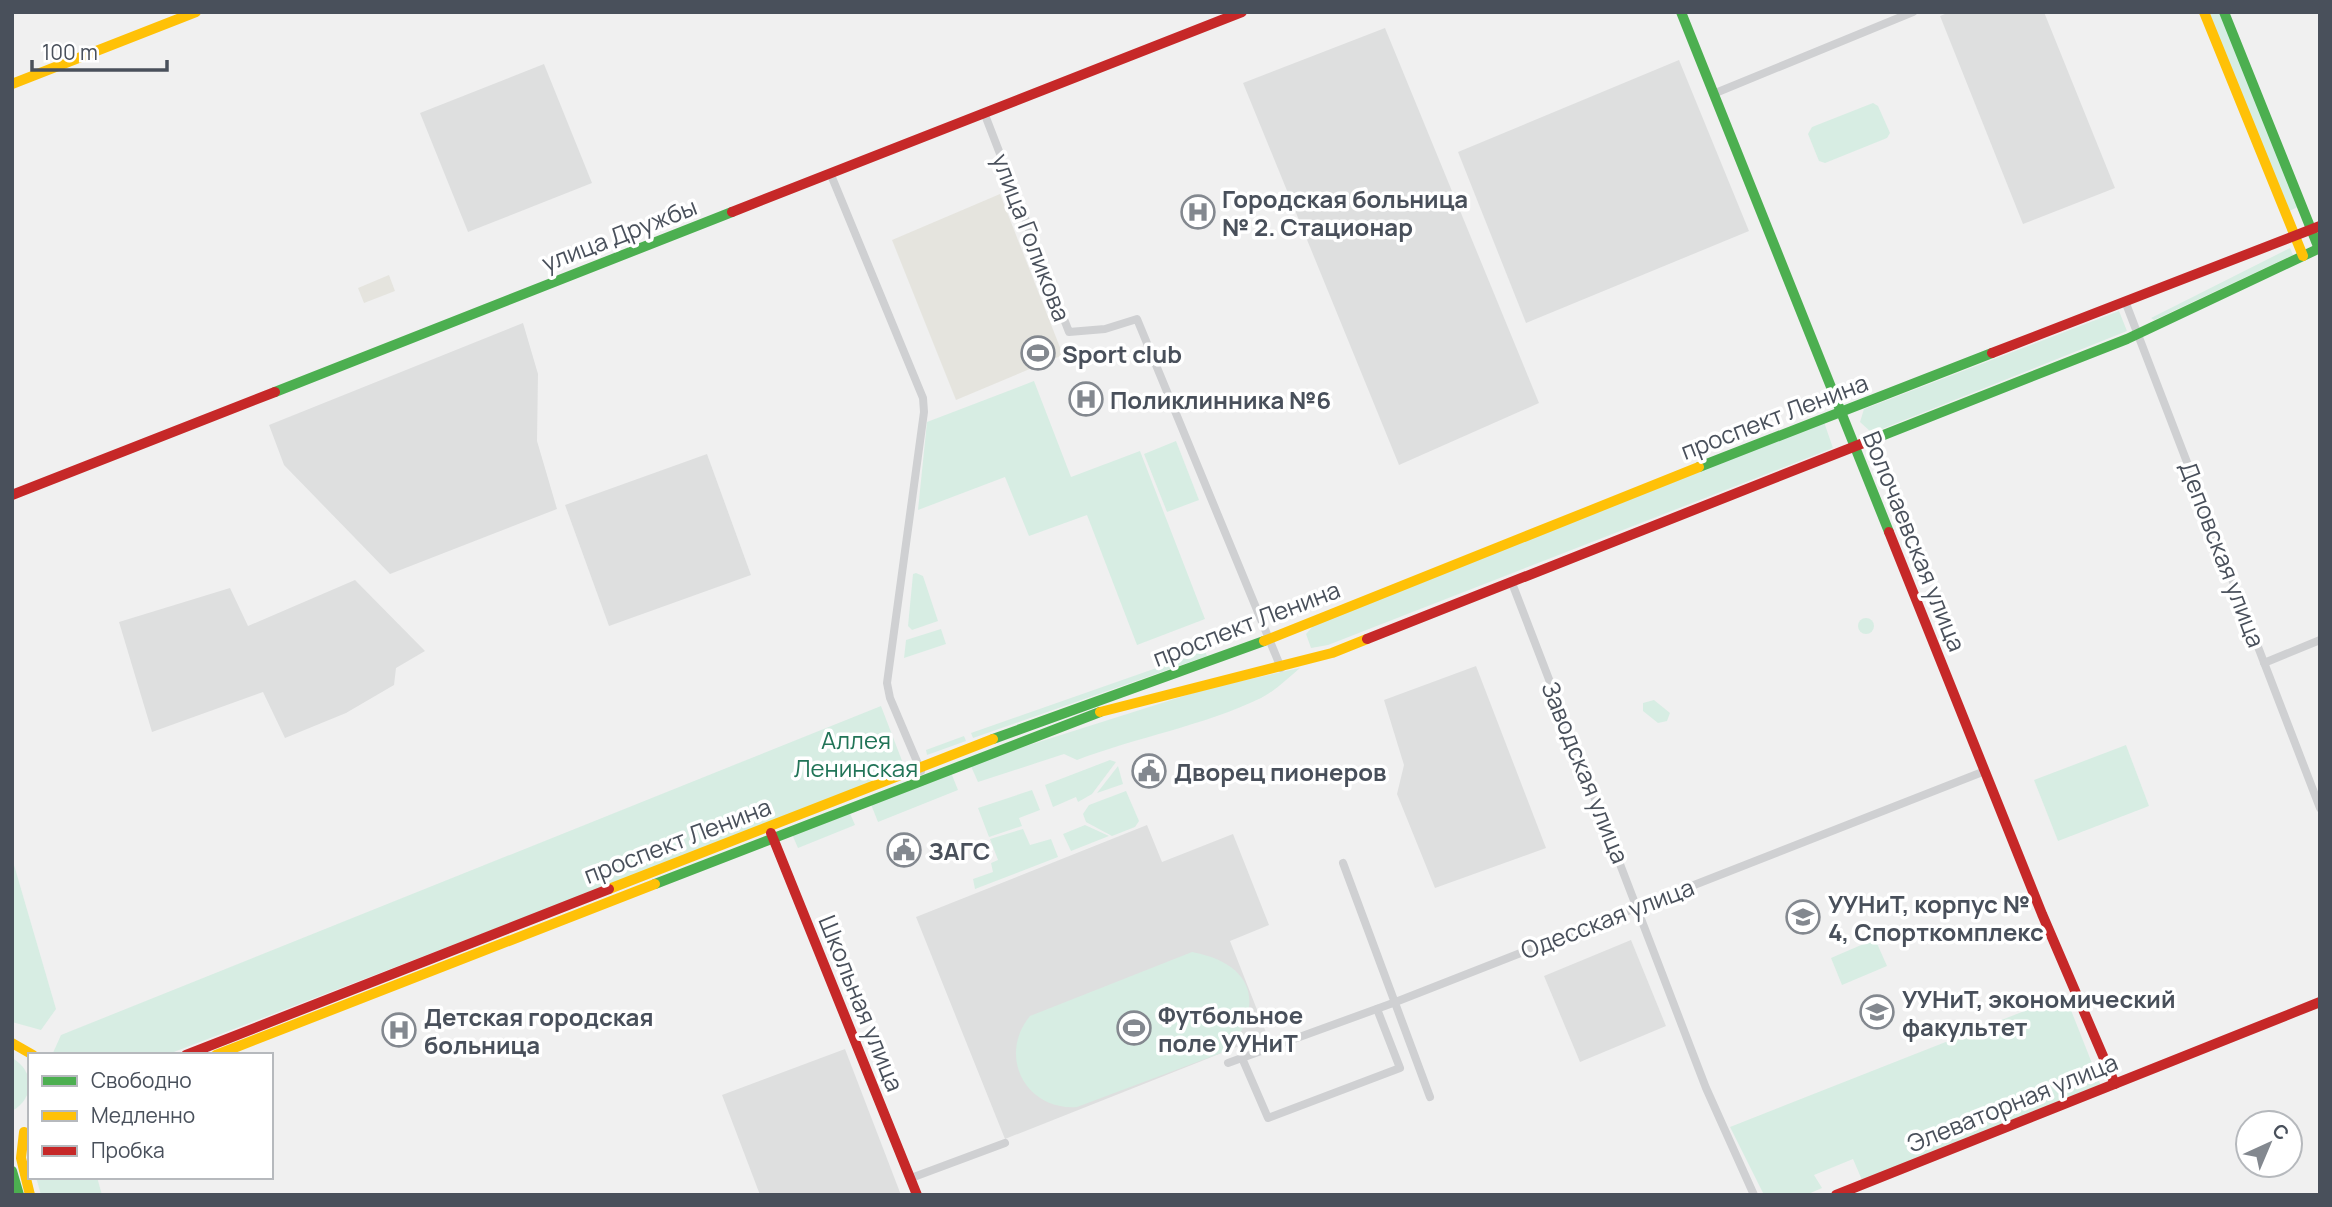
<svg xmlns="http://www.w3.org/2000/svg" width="2332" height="1207" font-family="Manrope,sans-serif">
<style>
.commercial{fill:#e5e4de}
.education{fill:#dedfdf}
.green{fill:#d7ede3}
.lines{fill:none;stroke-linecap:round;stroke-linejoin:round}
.street{stroke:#cfd0d2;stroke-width:8}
.fast{stroke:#4caf50;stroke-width:10}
.slow{stroke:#ffc107;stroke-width:10}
.jam{stroke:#c62828;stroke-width:10}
.labels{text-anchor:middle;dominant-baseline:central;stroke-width:7;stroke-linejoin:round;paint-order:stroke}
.poi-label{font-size:24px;font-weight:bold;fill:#49505b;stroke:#fff;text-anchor:start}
.street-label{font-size:24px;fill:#49505b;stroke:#fff}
.park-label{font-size:24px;fill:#217457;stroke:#fff}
</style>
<rect width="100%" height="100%" fill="#f0f0f0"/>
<g class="commercial">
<polygon points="1000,194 1063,355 956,400 892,240"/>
<polygon points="389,275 395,291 364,303 358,288"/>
</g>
<g class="education">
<polygon points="1950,12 2044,12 2115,188 2023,224 1940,16"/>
<polygon points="1385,28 1539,403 1399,465 1243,83"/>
<polygon points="1679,60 1749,231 1526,323 1458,152"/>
<polygon points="544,64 592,183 468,232 420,113"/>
<polygon points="523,323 538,374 537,441 557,509 390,574 284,465 269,425"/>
<polygon points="707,454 751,575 609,626 565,505"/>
<polygon points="355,580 425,651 396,668 394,685 346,713 285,738 263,692 152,732 119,622 230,588 248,626"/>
<polygon points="1476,666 1546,848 1435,888 1397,794 1404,765 1384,700"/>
<polygon points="1147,825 1162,862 1233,834 1269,925 1230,941 1267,1035 1005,1139 916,917"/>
<polygon points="1631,940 1666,1026 1580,1062 1544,976"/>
<polygon points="845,1049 901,1195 760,1195 722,1095"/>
</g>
<g class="green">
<polygon points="2205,12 2223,12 2300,206 2283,214"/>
<polygon points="1873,103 1878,106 1890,133 1887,138 1825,163 1819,161 1808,134 1812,127"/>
<polygon points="2290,248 2293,255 2154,320 2151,318"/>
<polygon points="2119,311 2127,331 1872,433 1860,422 1864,409"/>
<polygon points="1034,381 1071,477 1140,451 1205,619 1137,645 1087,515 1029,536 1005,477 918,510 927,422"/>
<polygon points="1824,422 1833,448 1328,645 1311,648 1306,634 1315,624"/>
<polygon points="1176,441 1199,500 1167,512 1144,454"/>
<polygon points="916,573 923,576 938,621 912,630 908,626 913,574"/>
<circle cx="1866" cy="626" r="8"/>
<polygon points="941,629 946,644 904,658 906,640"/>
<polygon points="1205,651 1207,656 973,738 971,733"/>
<path d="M1300,668C1288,678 1275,691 1261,698C1203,726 1137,737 1077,760L1064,754L978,782L970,764L1209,688Z"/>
<polygon points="1654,700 1670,713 1667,721 1658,723 1643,711 1643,703"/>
<polygon points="881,706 906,771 166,1055 52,1055 61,1035"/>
<polygon points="964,736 966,741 927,755 926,750"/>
<polygon points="2126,745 2149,806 2058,841 2034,780"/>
<polygon points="1110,760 1116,762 1092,794 1078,802 1076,797 1053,807 1045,785"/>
<polygon points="1118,766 1123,784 1097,793"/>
<polygon points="950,770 958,790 878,822 870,802"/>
<polygon points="1032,790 1040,810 1019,818 1022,826 989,837 978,808"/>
<polygon points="1126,791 1139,821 1135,827 1112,836 1086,822 1083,814 1089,805"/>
<polygon points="848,809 855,825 798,848 791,832"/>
<polygon points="1085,825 1109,836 1071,851 1063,834"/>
<polygon points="1023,829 1030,845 1051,839 1058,857 975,889 973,879 993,872 991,863 998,860 990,839"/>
<polygon points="12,858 56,1009 41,1030 12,1022"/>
<polygon points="1875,939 1887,966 1842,985 1831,958"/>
<path d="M1192,952C1252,963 1266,1003 1229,1050L1077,1107C1026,1111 997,1056 1030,1016Z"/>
<polygon points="2065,995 2101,1086 1862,1180 1853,1159 1814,1175 1822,1188 1806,1195 1764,1195 1730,1127"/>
<path d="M12,1058C35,1071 35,1098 12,1111Z"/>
<polygon points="36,1177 97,1177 102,1195 41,1195"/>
</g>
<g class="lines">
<g class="street">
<polyline points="1713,94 1913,12"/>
<polyline points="985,115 1069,332 1105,329 1137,319 1281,668"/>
<polyline points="831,175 923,398 924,412 887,683 890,698 921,771"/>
<polyline points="2125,301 2320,808"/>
<polyline points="1512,583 1706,1088 1754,1195"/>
<polyline points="2264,663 2320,640"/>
<polyline points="1343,863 1430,1097"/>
<polyline points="1242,1058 1268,1118 1400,1068 1377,1009"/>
<polyline points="1228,1063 1393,1003 1985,771"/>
<polyline points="911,1178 1005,1143"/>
</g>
<g class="fast">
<polyline points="1681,12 1889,532"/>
<polyline points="2224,12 2319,249"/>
<polyline points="275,392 732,212"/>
<polyline points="1871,440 2127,339 2320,248"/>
<polyline points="1699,467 1992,353"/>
<polyline points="993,739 1264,641"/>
<polyline points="655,884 1100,712"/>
<polyline points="12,1171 19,1195"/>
</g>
<g class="slow">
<polyline points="2204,12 2303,256"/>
<polyline points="12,84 196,12"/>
<polyline points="1264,641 1699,467"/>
<polyline points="1100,712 1332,653 1367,639"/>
<polyline points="609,889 993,739"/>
<polyline points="12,1043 33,1055"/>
<polyline points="216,1055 655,884"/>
<polyline points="24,1132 21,1158 30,1195"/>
</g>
<g class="jam">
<polyline points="732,212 1242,12"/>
<polyline points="1992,353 2320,226"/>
<polyline points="12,495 275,392"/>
<polyline points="1889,532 2042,914 2115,1084"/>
<polyline points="1367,639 1871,440"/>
<polyline points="771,833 917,1195"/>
<polyline points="186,1055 609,889"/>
<polyline points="1836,1195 2320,1002"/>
</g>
</g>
<defs>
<symbol id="hospital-ring" viewBox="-11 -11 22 22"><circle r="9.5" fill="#fff" stroke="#83888f" stroke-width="1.5"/><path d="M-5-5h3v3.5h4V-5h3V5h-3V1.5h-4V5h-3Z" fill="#83888f"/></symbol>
<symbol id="stadium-ring" viewBox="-11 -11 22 22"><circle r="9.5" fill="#fff" stroke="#83888f" stroke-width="1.5"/><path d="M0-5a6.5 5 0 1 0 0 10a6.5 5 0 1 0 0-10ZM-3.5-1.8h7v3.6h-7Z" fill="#83888f"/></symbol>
<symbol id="civic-ring" viewBox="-11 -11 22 22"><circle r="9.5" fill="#fff" stroke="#83888f" stroke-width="1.5"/><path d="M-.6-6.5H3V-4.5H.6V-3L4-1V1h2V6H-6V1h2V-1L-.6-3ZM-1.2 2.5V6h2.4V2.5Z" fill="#83888f"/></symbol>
<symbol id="university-ring" viewBox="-11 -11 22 22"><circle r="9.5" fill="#fff" stroke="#83888f" stroke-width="1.5"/><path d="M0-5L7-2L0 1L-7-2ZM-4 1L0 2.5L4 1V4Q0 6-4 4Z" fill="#83888f"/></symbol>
</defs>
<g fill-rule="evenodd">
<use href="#hospital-ring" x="1179" y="193" width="38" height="38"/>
<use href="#stadium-ring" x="1019" y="334" width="38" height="38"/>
<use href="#hospital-ring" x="1067" y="380" width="38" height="38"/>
<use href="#civic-ring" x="1130" y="752" width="38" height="38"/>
<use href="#civic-ring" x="885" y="831" width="38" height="38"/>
<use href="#university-ring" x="1784" y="898" width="38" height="38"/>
<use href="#university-ring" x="1858" y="993" width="38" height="38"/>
<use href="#stadium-ring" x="1115" y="1009" width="38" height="38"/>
<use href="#hospital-ring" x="380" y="1011" width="38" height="38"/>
</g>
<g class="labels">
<g class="poi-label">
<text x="1222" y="198">Городская больница<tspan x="1222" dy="28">№ 2. Стационар</tspan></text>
<text x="1062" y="353">Sport club</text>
<text x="1110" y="399">Поликлинника №6</text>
<text x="1174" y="771">Дворец пионеров</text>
<text x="928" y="850">ЗАГС</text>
<text x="1828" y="903">УУНиТ, корпус №<tspan x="1828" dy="28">4, Спорткомплекс</tspan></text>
<text x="1902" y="998">УУНиТ, экономический<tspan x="1902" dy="28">факультет</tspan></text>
<text x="1158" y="1014">Футбольное<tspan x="1158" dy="28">поле УУНиТ</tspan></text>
<text x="424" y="1016">Детская городская<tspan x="424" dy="28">больница</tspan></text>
</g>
<g class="street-label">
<text transform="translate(619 234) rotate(-21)">улица Дружбы</text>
<text transform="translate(1032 237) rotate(69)">улица Голикова</text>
<text transform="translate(1774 416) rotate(-21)">проспект Ленина</text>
<text transform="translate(1915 541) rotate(68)">Волочаевская улица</text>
<text transform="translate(2223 554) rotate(69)">Деповская улица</text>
<text transform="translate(1246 623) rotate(-21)">проспект Ленина</text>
<text transform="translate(1586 772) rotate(68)">Заводская улица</text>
<text transform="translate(677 840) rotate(-21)">проспект Ленина</text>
<text transform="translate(1607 918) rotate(-21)">Одесская улица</text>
<text transform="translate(862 1003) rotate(68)">Школьная улица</text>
<text transform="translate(2012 1102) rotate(-22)">Элеваторная улица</text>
</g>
<g class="park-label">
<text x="856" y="739">Аллея<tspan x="856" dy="28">Ленинская</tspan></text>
</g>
</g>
<rect width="2332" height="1207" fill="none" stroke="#49505b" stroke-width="28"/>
<rect x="28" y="1053" width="245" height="126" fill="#ffffff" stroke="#b6b9bd" stroke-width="2"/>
<rect x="42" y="1076" width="35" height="10" fill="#4caf50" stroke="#b6b9bd" stroke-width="2"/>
<text x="91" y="1088" font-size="21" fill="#49505b">Свободно</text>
<rect x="42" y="1111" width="35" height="10" fill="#ffc107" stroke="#b6b9bd" stroke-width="2"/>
<text x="91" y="1123" font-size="21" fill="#49505b">Медленно</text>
<rect x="42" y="1146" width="35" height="10" fill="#c62828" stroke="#b6b9bd" stroke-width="2"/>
<text x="91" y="1158" font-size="21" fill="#49505b">Пробка</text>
<g transform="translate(2269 1144) rotate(44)"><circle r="33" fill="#ffffff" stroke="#b6b9bd" stroke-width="2"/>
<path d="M0-5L12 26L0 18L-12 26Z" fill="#83888f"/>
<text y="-10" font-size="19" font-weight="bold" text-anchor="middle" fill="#49505b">С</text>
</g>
<path d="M32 60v10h135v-10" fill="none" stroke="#49505b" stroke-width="3.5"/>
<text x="42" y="60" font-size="21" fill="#49505b" stroke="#ffffff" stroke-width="5" paint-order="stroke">100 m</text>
</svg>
